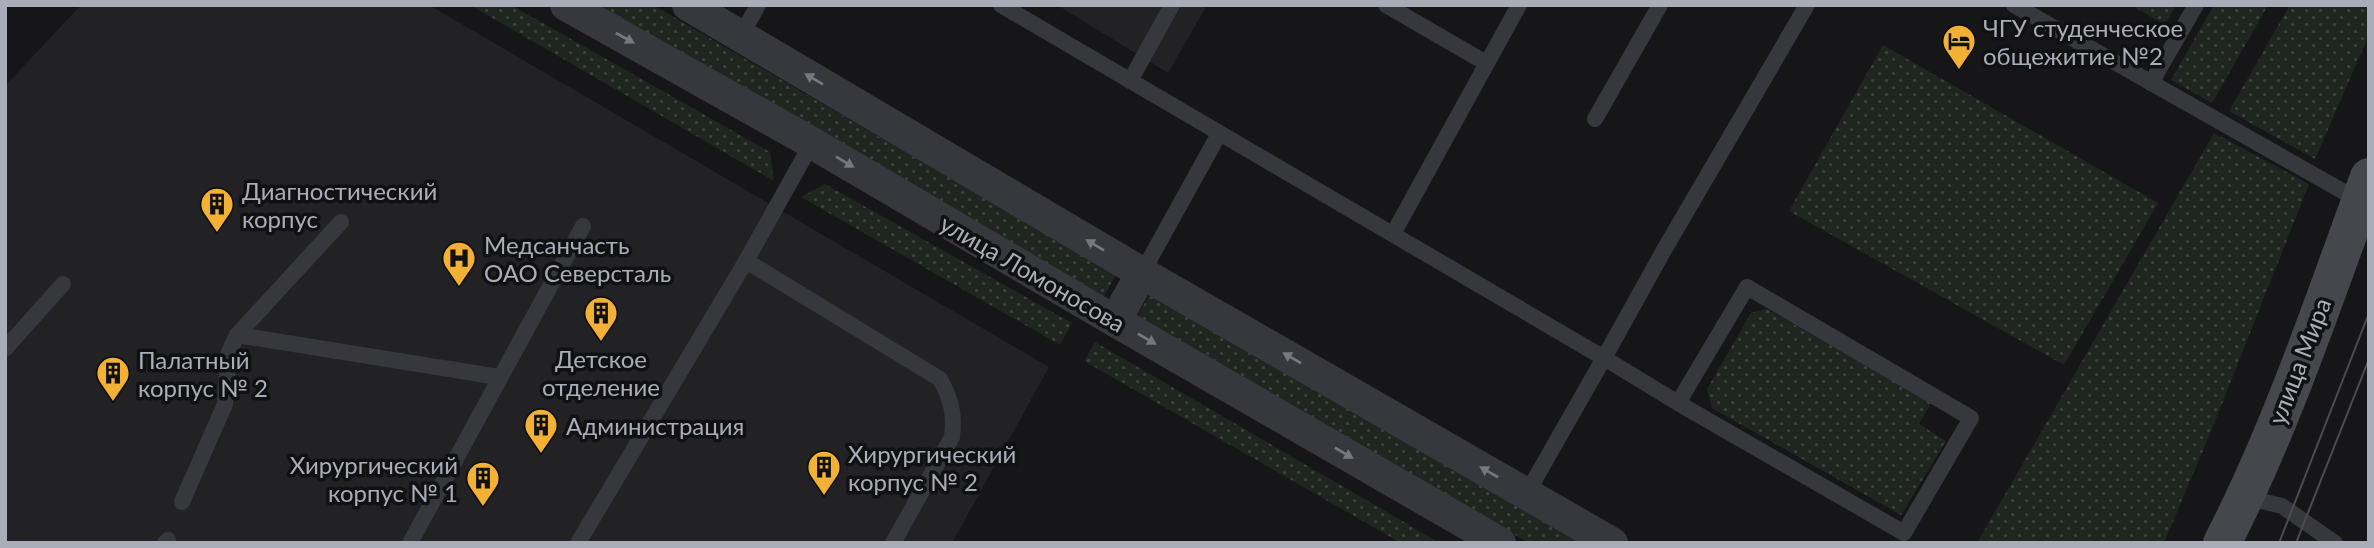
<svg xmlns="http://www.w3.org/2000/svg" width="2374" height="548" font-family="Lato,sans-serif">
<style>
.built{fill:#222225}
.grass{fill:url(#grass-dots)}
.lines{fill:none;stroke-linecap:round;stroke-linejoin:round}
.service{stroke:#37383d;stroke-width:16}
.minor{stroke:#37383d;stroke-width:32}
.secondary{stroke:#45474d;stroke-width:38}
.tram{stroke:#4a4c52;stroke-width:2}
.oneway{fill:#757881}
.labels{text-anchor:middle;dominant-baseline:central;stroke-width:7;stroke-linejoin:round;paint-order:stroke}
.poi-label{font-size:24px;fill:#a8adb8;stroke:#111113;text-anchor:start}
.street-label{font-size:24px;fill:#a8adb8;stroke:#111113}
</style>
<defs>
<pattern id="grass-dots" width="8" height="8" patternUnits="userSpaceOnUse" patternTransform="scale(1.75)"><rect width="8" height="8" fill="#1e261f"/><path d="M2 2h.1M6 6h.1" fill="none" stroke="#3c433d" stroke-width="1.8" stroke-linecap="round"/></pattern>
</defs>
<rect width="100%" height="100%" fill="#161618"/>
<g class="built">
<polygon points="81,5 429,5 1049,367 952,543 5,543 5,86"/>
<polygon points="1057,5 1207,5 1168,73"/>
</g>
<g class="grass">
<polygon points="470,5 511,5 770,152 774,181"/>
<polygon points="591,5 653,5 1116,275 1103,298"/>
<polygon points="2131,5 2176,5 2165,25"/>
<polygon points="2214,5 2268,5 2212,103 2171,80"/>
<polygon points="2290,5 2369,5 2369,35 2315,159 2229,111"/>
<polygon points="1883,45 2158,203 2064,365 1789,211"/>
<polygon points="2214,133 2309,184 2212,429 2164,543 1977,543"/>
<polygon points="825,184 1072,323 1060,345 801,197"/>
<polygon points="1150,294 1585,543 1529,543 1136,318"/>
<polygon points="1767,309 1931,403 1919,424 1946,441 1901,515 1712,408 1707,389 1751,313"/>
<polygon points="1095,342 1440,543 1401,543 1084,361"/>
</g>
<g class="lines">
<g class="service">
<polyline points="1001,5 1604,358 1527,493"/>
<polyline points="1386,5 1486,63"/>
<polyline points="2014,5 2360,201"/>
<polyline points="741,36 758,5"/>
<polyline points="1130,81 1172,5"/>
<polyline points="2151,83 2196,5"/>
<polyline points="1595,119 1660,5"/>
<polyline points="1393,234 1519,5"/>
<path d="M746,261L940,379C951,399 955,414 952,437L893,543"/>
<polyline points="1142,273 1219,134"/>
<polyline points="237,335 499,377"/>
<polyline points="5,349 63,284"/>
<polyline points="1678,403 1747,287 1971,418 1904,533 1678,403 1604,358 1664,250 1807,5"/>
<polyline points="2245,497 2282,506 2335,543"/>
<polyline points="182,502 225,404 229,352 237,335 341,222"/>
<polyline points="165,543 168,540"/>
<polyline points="410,543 583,226"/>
<polyline points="578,543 746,261 812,143"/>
</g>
<g class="minor">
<polyline points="566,5 812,143 1115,321 1500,543"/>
<polyline points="688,5 1142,273 1612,543"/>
<polyline points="1115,321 1142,273"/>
</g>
<path class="secondary" d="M2222,543C2281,429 2325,297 2369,177"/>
<g class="tram">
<polyline points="2279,543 2369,313"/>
<polyline points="2296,543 2369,359"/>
</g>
</g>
<defs><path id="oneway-solid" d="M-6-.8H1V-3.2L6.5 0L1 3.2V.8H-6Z" transform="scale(1.75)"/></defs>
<g class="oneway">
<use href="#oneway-solid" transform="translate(625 38) rotate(29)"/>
<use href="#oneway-solid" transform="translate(814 79) rotate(-149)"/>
<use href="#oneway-solid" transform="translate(845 162) rotate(31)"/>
<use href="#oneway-solid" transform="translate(1095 245) rotate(-149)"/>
<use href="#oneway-solid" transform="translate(1147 339) rotate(30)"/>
<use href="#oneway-solid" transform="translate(1292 358) rotate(-150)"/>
<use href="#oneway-solid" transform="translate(1344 453) rotate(30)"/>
<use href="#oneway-solid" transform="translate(1489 472) rotate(-150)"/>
</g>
<defs>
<symbol id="hotel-pin" viewBox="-11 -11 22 30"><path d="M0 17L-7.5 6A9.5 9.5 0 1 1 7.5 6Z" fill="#f2b134" stroke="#111113"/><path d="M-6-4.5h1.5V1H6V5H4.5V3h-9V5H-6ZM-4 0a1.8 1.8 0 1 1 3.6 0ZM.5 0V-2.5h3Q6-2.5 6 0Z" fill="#111"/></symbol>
<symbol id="building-pin" viewBox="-11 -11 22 30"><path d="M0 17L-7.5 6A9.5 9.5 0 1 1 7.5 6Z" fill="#f2b134" stroke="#111113"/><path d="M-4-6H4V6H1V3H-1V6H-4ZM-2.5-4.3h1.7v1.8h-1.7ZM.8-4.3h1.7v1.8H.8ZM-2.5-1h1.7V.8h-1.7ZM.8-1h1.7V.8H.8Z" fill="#111"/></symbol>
<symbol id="hospital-pin" viewBox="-11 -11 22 30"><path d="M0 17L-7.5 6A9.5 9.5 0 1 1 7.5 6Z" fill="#f2b134" stroke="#111113"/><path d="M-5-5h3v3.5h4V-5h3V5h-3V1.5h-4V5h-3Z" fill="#111"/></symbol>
</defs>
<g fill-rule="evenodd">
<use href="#hotel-pin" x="1940" y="22" width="38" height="52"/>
<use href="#building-pin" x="198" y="185" width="38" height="52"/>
<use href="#hospital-pin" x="440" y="239" width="38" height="52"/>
<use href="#building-pin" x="582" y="294" width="38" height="52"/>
<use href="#building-pin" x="94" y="354" width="38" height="52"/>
<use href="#building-pin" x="522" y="406" width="38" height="52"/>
<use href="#building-pin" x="805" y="448" width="38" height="52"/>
<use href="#building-pin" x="464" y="459" width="38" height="52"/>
</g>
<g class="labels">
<g class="poi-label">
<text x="1983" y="27">ЧГУ студенческое<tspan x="1983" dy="28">общежитие №2</tspan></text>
<text x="242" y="190">Диагностический<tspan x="242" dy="28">корпус</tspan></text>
<text x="484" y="244">Медсанчасть<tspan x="484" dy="28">ОАО Северсталь</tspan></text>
<text x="601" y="358" text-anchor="middle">Детское<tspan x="601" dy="28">отделение</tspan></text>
<text x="138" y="359">Палатный<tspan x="138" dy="28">корпус № 2</tspan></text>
<text x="566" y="425">Администрация</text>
<text x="848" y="453">Хирургический<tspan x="848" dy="28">корпус № 2</tspan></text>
<text x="458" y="464" text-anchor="end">Хирургический<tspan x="458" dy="28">корпус № 1</tspan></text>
</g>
<g class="street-label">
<text transform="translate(1033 273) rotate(30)">улица Ломоносова</text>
<text transform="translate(2299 361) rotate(-69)">улица Мира</text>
</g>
</g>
<rect width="2374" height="548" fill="none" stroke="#a8adb8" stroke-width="14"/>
</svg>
